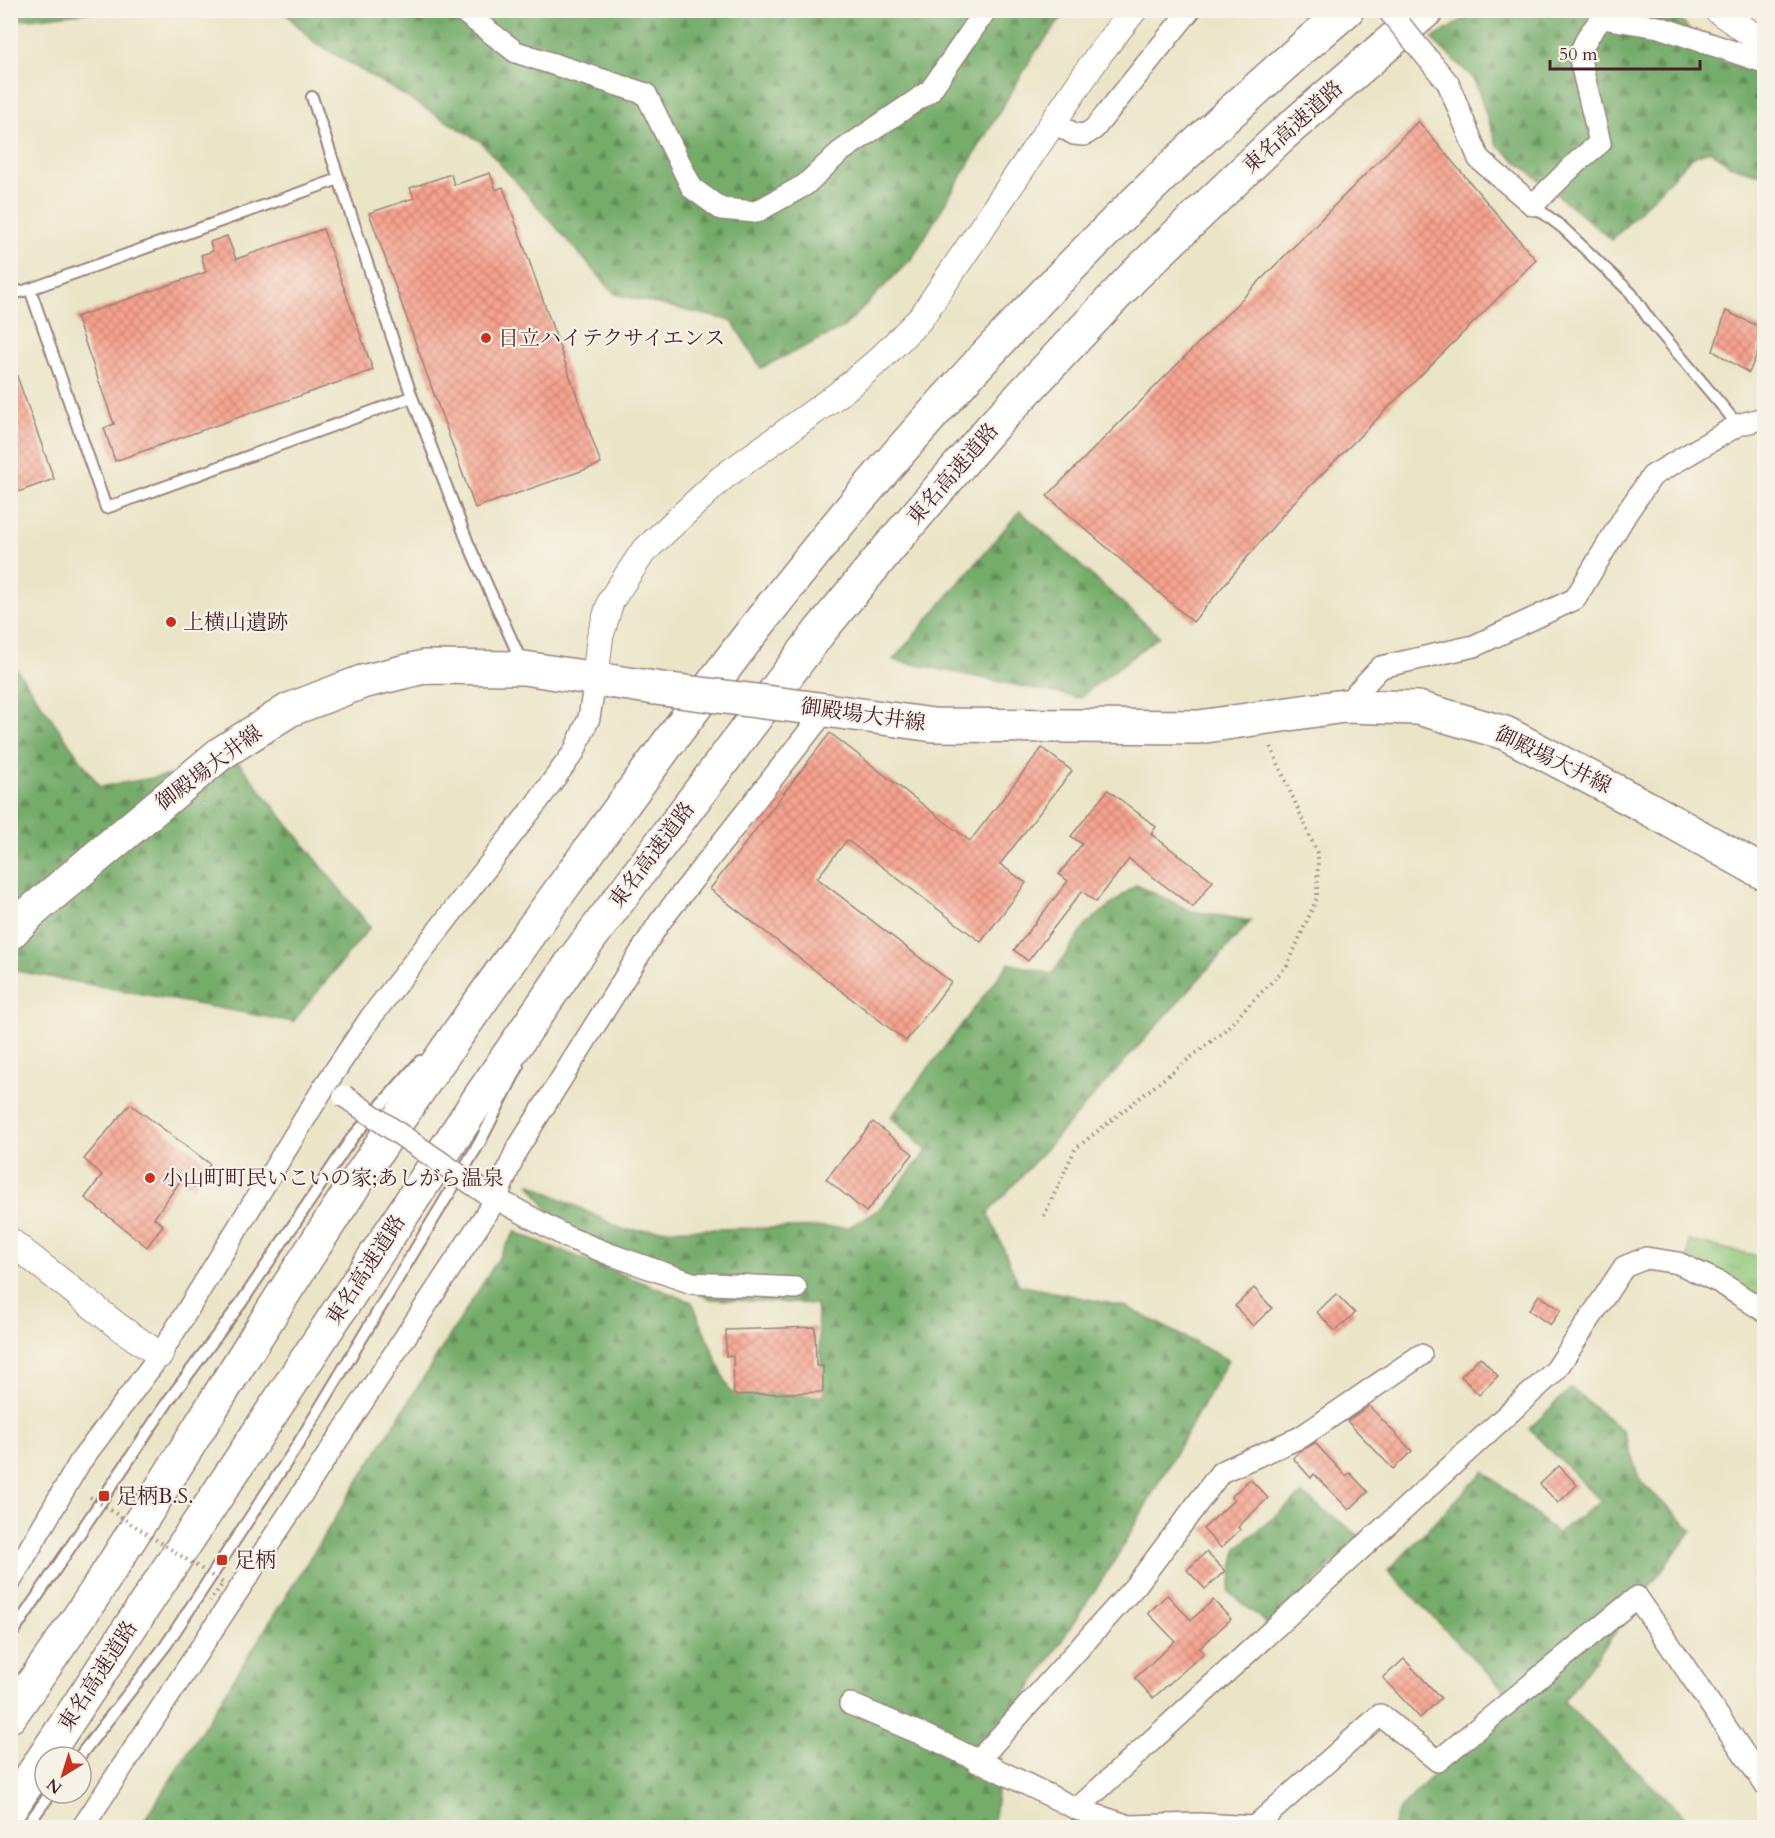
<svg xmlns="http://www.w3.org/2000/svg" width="1775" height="1838" font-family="Cardo,'Noto Serif JP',serif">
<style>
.grass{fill:url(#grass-tufts);stroke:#6e7452;stroke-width:1.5}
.forest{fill:url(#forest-firs);stroke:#60664a;stroke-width:1.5}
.building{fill:url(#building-cross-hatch)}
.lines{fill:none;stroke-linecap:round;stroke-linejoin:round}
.service-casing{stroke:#9a827a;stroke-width:14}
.minor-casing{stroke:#9a827a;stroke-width:24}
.tertiary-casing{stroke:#9a827a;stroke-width:28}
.primary-casing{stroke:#9a827a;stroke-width:36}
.motorway-casing{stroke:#9a827a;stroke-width:36}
.path{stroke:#9a827a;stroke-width:4;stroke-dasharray:1.5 4.5;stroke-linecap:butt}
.service{stroke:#fff;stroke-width:10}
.minor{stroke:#fff;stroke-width:21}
.tertiary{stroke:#fff;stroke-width:26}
.primary{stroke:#fff;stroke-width:33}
.motorway{stroke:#fff;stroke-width:33}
.minor-bridge-casing{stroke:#9a827a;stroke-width:24;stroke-linecap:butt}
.primary-bridge-casing{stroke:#9a827a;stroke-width:36;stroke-linecap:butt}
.path-bridge{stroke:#9a827a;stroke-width:4;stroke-dasharray:1.5 4.5;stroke-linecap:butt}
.minor-bridge{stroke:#fff;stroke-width:21}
.primary-bridge{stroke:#fff;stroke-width:33}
.poi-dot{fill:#c8321e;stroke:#f7f3e8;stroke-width:2}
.labels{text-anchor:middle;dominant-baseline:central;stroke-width:4.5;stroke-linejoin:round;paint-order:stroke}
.street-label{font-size:21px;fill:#4a1f2b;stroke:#f7f3e8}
.poi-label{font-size:21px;fill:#4a1f2b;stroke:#f7f3e8;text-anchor:start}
</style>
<defs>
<pattern id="grass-tufts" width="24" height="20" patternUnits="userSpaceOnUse" patternTransform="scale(1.5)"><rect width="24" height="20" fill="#92c87a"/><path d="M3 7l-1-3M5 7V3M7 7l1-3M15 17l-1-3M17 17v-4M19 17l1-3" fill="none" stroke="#7fab6a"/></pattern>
<pattern id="forest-firs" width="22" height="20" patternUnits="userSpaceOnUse" patternTransform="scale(1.5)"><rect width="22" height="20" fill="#75ac6a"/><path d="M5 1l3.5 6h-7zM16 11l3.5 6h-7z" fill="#628b57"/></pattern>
<pattern id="building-cross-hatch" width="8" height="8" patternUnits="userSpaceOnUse" patternTransform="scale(1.5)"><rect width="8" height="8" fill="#f7a28e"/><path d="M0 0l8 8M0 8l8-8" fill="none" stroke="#ca8374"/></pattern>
</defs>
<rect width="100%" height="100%" fill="#f7f3e8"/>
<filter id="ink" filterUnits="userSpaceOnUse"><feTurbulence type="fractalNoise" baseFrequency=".0167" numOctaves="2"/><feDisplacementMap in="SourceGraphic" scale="12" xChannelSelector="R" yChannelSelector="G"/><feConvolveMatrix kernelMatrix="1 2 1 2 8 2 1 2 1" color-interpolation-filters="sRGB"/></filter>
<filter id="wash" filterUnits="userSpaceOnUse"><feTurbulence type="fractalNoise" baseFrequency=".008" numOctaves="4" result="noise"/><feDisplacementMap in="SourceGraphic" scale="24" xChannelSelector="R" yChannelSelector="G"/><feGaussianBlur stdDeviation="1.35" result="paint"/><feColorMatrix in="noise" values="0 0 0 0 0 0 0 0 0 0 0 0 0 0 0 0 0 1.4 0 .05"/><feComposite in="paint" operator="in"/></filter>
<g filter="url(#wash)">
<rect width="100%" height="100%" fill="#ebe5c8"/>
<polygon class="grass" points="1689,1241 1764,1257 1764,1325 1687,1267"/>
<g class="forest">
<polygon points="11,10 99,10 99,11 11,21"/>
<polygon points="283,11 1067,11 1034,54 913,257 843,328 761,368 732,321 615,294 480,141 314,42"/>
<polygon points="1476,11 1675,11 1708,56 1764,76 1764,178 1763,175 1729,165 1710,150 1691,158 1612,240 1497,145 1474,79 1432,39"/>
<polygon points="1020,511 1159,636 1079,698 893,660"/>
<polygon points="10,660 100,787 239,763 370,927 293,1022 11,970"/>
<polygon points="1136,885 1192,911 1251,921 988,1213 1019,1285 1127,1307 1228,1360 1116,1558 1004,1728 993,1827 140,1828 515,1232 692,1302 730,1392 824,1396 816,1304 711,1299 567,1237 529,1183 624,1230 849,1227 878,1210 927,1151 891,1117 1009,963 1052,974 1087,924"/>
<polygon points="1571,1388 1623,1431 1640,1481 1692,1530 1563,1702 1692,1823 1662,1828 1393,1827 1398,1811 1510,1696 1388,1571 1484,1471 1557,1533 1601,1501 1529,1429"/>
<polygon points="1302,1494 1360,1536 1271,1627 1229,1592 1237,1548"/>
</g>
<g id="blocks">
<g class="building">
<polygon points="1418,121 1536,260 1292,504 1193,622 1047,496"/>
<polygon points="490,173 496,190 503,187 601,464 475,508 369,213 414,198 410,188 451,174 454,185"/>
<polygon points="323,229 373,370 115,461 104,428 114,424 76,317 206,272 201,255 213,251 210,242 227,236 236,259"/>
<polygon points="1726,311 1764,329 1764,336 1749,373 1713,351"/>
<polygon points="10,365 13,365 54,479 10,495"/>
<polygon points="830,733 970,841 1042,748 1072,771 1000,864 1026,883 981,942 847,840 817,878 951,982 906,1041 710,889"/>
<polygon points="1108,790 1156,827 1151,834 1213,881 1193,907 1129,859 1096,902 1082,891 1028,961 1014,950 1068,881 1059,874 1082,844 1071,836"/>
<polygon points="130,1104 210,1164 194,1187 181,1180 154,1218 163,1225 147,1247 85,1198 102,1175 84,1159"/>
<polygon points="873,1122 913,1154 866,1212 826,1179"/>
<polygon points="1254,1288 1272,1308 1253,1326 1235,1306"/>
<polygon points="1336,1294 1355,1313 1335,1331 1317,1312"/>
<polygon points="1539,1295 1561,1310 1550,1325 1529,1310"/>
<polygon points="815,1327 816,1366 823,1366 823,1392 734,1395 733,1356 726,1356 726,1330"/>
<polygon points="1480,1357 1498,1376 1479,1395 1461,1376"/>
<polygon points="1369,1406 1412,1451 1393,1469 1347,1421"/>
<polygon points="1315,1443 1346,1476 1350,1473 1368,1492 1349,1510 1314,1474 1311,1478 1293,1458 1300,1451"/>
<polygon points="1559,1466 1577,1485 1558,1503 1540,1484"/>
<polygon points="1250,1479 1268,1498 1238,1527 1240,1530 1221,1548 1203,1529 1234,1500 1231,1497"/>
<polygon points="1206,1552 1225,1571 1205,1589 1187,1570"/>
<polygon points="1167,1595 1191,1620 1213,1600 1231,1619 1200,1648 1204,1653 1153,1698 1135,1678 1175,1641 1148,1613"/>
<polygon points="1404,1659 1441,1698 1420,1718 1383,1678"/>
</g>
</g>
</g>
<g filter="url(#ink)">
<use href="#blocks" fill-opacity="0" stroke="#9a827a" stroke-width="1.5"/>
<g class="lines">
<defs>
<g id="service">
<polyline points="312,97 339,179 30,289 106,508 412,397 468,543 523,665"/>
<polyline points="339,179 412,397"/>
<polyline points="1533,205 1563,228 1631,293 1649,319 1738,425"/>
<polyline points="10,295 30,289"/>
<polyline points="10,1637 169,1400 241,1303 352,1138 420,1061"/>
<polyline points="79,1757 166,1645 295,1449 480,1142 518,1067"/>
<polyline points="25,1828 51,1793"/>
</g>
<g id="minor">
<polyline points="461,10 516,52 646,94 692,188 721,209 756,212 805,185 840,152 930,91 986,10"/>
<polyline points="1448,83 1479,159 1533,205 1578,161 1600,143 1579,55 1588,36 1602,18 1659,27 1764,62"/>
<polyline points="1053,122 1074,134 1084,135 1094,129 1190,10"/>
<polyline points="1344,706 1381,667 1474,646 1575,599 1626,514 1652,476 1738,425 1764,418"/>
<polyline points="486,1193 567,1237 612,1255 692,1283 796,1288"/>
<polyline points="10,1582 80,1462 160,1355 326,1084 371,1017 535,805 574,752 589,718 595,680"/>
<polyline points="850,1704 936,1740 1077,1809 1556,1370 1624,1267 1646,1258 1678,1263 1721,1283 1764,1311"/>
<polyline points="977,1762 1137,1584 1221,1472 1301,1437 1421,1355"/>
<polyline points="1077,1809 1129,1826 1200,1824 1254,1827 1380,1715 1438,1761 1637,1597 1764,1783"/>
<polyline points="82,1828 496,1199 516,1151 659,923 825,711"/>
</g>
<g id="tertiary">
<polyline points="1717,10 1764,43"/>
<polyline points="595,680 600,637 611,600 643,552 722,478 840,393 880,359 920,319 1100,53 1134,10"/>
<polyline points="10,1241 119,1327 160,1355"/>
</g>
<g id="primary">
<polyline points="804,707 933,725 1199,727 1344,706 1418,708 1505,733 1646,807 1764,873"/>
<polyline points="10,933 31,912 220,754 289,710 362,682 424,667 524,668 655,688"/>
</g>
<g id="motorway">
<path d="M10,1716C39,1674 69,1633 97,1590C170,1477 239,1361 313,1248C398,1116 489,988 581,862C669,741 758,620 853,506C1005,326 1167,162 1347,10"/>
<polyline points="10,1809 482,1094 573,961 820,631 892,544 992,427 1135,275 1281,136 1427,10"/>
</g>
</defs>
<use href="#service" class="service-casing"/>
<use href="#minor" class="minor-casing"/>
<use href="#tertiary" class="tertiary-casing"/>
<use href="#primary" class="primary-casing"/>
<use href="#motorway" class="motorway-casing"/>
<polyline class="path" points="1044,1216 1075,1149 1223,1032 1287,966 1317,898 1318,855 1269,743"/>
<use href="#service" class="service"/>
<use href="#minor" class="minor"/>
<use href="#tertiary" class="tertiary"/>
<use href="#primary" class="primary"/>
<use href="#motorway" class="motorway"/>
<defs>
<g id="minor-bridge">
<polyline points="1388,10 1448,83"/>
<polyline points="344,1096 484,1192"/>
</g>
<polyline id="primary-bridge" points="655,688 804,707"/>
</defs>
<use href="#minor-bridge" class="minor-bridge-casing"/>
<use href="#primary-bridge" class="primary-bridge-casing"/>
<polyline class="path-bridge" points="90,1497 223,1583 210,1601"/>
<use href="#minor-bridge" class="minor-bridge"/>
<use href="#primary-bridge" class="primary-bridge"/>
</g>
</g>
<g class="poi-dot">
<circle cx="486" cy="338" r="6"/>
<circle cx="171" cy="622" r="6"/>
<circle cx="150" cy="1178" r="6"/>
<rect x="98" y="1490" width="12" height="12" rx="3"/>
<rect x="216" y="1554" width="12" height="12" rx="3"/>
</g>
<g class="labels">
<g class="street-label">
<text transform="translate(1293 127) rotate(-42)">東名高速道路</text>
<text transform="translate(953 474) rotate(-49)">東名高速道路</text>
<text transform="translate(863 715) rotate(8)">御殿場大井線</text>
<text transform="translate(1553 760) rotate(26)">御殿場大井線</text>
<text transform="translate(209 768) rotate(-37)">御殿場大井線</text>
<text transform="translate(652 855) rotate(-53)">東名高速道路</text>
<text transform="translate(366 1270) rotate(-57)">東名高速道路</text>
<text transform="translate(98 1676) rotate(-57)">東名高速道路</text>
</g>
<g class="poi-label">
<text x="498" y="338">日立ハイテクサイエンス</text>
<text x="183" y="622">上横山遺跡</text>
<text x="162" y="1178">小山町町民いこいの家;あしがら温泉</text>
<text x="116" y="1496">足柄B.S.</text>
<text x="234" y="1560">足柄</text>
</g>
</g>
<rect width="1775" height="1838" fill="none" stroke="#f7f3e8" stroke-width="36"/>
<g transform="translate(63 1775) rotate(218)"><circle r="28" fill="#f7f3e8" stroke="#b29e9c" stroke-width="1.5"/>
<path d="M0-4.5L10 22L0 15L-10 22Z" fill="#c8321e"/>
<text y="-9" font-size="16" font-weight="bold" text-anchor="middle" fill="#4a1f2b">N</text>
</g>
<path d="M1550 60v9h150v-9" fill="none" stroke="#4a1f2b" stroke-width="3"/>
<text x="1559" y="60" font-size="18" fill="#4a1f2b" stroke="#f7f3e8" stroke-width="4.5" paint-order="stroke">50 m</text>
</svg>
